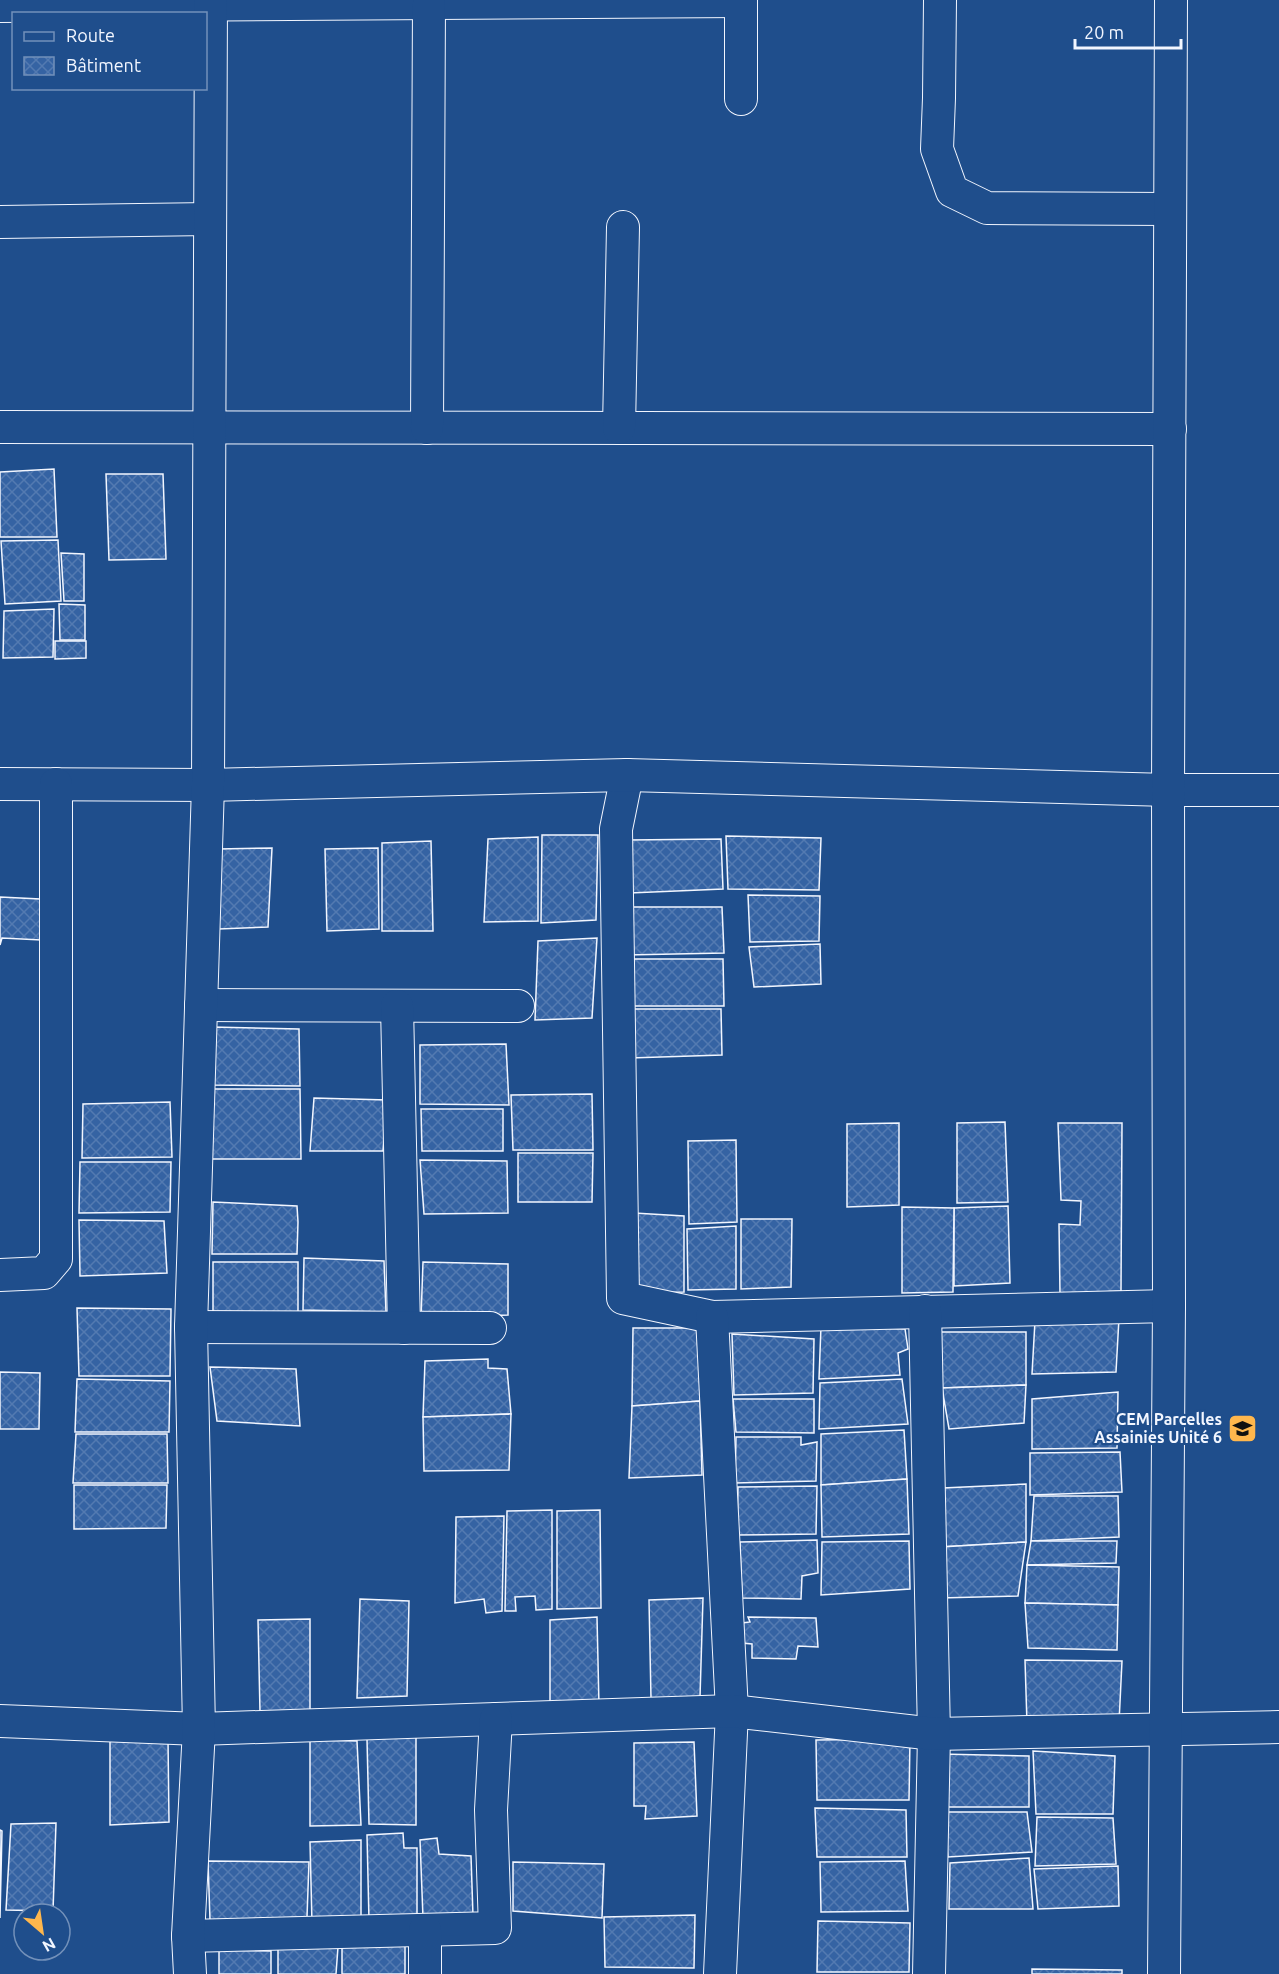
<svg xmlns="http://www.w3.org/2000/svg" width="1279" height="1974" font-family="Ubuntu,sans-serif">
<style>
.building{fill:url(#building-cross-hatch);stroke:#f2f6ff;stroke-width:1.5}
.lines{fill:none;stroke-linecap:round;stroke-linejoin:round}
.minor-casing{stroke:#f2f6ff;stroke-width:34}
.minor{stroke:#1f4e8c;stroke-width:32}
.labels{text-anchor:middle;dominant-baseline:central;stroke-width:4.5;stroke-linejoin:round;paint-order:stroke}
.poi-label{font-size:16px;font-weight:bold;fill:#f2f6ff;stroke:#1f4e8c;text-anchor:end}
</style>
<defs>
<pattern id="building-cross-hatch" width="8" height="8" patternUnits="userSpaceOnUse" patternTransform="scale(1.5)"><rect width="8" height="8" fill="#3563a3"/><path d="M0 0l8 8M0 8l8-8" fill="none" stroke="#537ab1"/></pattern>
</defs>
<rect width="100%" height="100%" fill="#1f4e8c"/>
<g class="building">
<polygon points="54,469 57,537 0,537 0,472"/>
<polygon points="106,474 163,474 166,559 109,560"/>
<polygon points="58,540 61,601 5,604 1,541"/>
<polygon points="61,553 84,554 84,601 64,601"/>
<polygon points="59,604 85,605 85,640 60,640"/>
<polygon points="54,609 53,657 3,658 4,611"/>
<polygon points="55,641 86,641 86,658 55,659"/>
<polygon points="542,835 598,835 596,920 541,923"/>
<polygon points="726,836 821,838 819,890 728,889"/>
<polygon points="538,837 538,921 484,922 488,839"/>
<polygon points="721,839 723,889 630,893 628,840"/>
<polygon points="431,841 433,931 382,931 382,843"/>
<polygon points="272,848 268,927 219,929 218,849"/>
<polygon points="378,848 379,929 327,931 325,849"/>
<polygon points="748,895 820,896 819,941 750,942"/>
<polygon points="0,897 40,899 41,940 2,938 0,945"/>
<polygon points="625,907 722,907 724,953 626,955"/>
<polygon points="597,938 592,1018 535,1020 538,941"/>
<polygon points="820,944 821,984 754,987 749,947"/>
<polygon points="626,959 723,959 724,1006 629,1006"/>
<polygon points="628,1009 721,1009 722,1055 630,1058"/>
<polygon points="211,1027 299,1029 300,1086 210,1085"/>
<polygon points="506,1044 509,1105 420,1104 420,1045"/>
<polygon points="213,1089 300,1089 301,1159 210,1159"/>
<polygon points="592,1094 593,1150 513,1150 511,1095"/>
<polygon points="314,1098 387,1100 383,1151 310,1151"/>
<polygon points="170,1102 172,1157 82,1158 83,1104"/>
<polygon points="421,1109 503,1109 503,1151 422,1151"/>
<polygon points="1005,1122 1008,1202 957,1203 957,1123"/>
<polygon points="899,1123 899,1205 847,1207 847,1124"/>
<polygon points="1058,1123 1122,1123 1121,1291 1060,1294 1059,1224 1080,1225 1081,1201 1061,1200"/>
<polygon points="736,1140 737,1222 689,1224 688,1141"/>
<polygon points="518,1153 593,1153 592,1202 518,1202"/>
<polygon points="420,1160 507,1161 508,1213 424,1214"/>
<polygon points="80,1162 171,1162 170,1212 79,1213"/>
<polygon points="213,1202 297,1206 298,1222 297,1254 212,1254"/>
<polygon points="1008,1206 1010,1283 954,1286 954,1208"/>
<polygon points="902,1207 954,1208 953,1292 902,1293"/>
<polygon points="634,1213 684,1216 684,1292 630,1293"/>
<polygon points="741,1219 792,1219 791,1287 741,1289"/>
<polygon points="79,1220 164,1221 167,1273 80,1276"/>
<polygon points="736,1226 736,1289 688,1290 687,1229"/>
<polygon points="304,1258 384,1261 386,1312 303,1310"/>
<polygon points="213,1262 298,1262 298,1313 213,1314"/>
<polygon points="423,1262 508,1264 508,1315 421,1318"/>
<polygon points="77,1308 171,1309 170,1376 79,1376"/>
<polygon points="1119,1318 1116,1372 1032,1374 1035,1321"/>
<polygon points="821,1326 905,1329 908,1349 898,1353 900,1375 819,1379"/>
<polygon points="633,1328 699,1328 700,1401 632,1406"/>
<polygon points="941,1332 1026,1332 1026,1385 942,1388"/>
<polygon points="732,1334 814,1339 813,1393 734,1395"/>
<polygon points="488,1359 488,1368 507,1369 511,1414 423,1417 425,1361"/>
<polygon points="210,1367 296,1369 300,1426 217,1421"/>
<polygon points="0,1372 40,1373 39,1429 0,1429"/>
<polygon points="77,1379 170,1381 169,1432 75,1432"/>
<polygon points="902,1379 908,1424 819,1429 820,1383"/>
<polygon points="1026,1385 1024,1423 949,1429 942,1388"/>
<polygon points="1118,1392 1117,1448 1032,1449 1032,1399"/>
<polygon points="733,1399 814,1399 814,1433 736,1432"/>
<polygon points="700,1401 702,1475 629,1478 632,1406"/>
<polygon points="511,1414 509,1470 424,1471 423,1417"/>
<polygon points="904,1430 907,1479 821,1485 821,1434"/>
<polygon points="76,1434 167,1434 168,1483 73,1483"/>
<polygon points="736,1437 801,1437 801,1445 817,1442 816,1481 735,1483"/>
<polygon points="1120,1452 1122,1492 1030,1495 1030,1453"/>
<polygon points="907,1479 909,1534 822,1537 821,1485"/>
<polygon points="1026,1484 1026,1542 940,1547 943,1488"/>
<polygon points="74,1485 167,1485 166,1528 74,1529"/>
<polygon points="817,1486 816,1534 737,1535 738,1487"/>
<polygon points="1034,1496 1118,1496 1119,1537 1031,1541"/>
<polygon points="552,1510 552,1609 536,1610 535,1596 515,1597 516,1611 505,1611 507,1511"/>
<polygon points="600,1510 601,1608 557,1609 557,1511"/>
<polygon points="504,1516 502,1611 486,1613 484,1599 455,1603 456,1517"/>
<polygon points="817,1540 818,1573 802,1576 801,1599 742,1598 740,1542"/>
<polygon points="909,1541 910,1589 821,1595 822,1542"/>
<polygon points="1031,1541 1117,1541 1116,1563 1027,1565"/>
<polygon points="1026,1542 1018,1596 940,1598 940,1547"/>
<polygon points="1027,1565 1119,1567 1118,1605 1025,1603"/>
<polygon points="703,1598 700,1697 651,1699 649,1600"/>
<polygon points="360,1599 409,1601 407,1696 357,1698"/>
<polygon points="1025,1603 1118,1605 1117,1650 1028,1648"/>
<polygon points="597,1617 599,1706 550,1710 550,1620"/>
<polygon points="748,1617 816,1618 818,1647 798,1646 796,1659 752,1658 752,1644 742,1643 742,1623 750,1622"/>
<polygon points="310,1619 310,1712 260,1712 258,1620"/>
<polygon points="1025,1660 1122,1661 1119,1723 1027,1724"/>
<polygon points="416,1735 416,1825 369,1824 367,1739"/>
<polygon points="168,1739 169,1822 110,1825 110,1740"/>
<polygon points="910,1739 909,1800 817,1800 816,1740"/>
<polygon points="310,1740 357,1741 361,1825 310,1826"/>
<polygon points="694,1742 697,1816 645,1819 646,1806 634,1806 634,1743"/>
<polygon points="1033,1751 1115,1756 1113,1814 1036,1814"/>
<polygon points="940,1754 1029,1756 1029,1807 942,1807"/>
<polygon points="815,1808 906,1810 907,1857 817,1857"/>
<polygon points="944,1812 1027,1812 1032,1852 948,1857"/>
<polygon points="1037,1817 1113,1818 1116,1864 1035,1866"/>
<polygon points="56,1823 53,1911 6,1910 11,1824"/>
<polygon points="0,1830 2,1831 0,1918"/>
<polygon points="403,1833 404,1848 417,1848 417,1919 369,1921 367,1835"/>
<polygon points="437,1838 439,1854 471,1856 473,1916 423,1918 420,1840"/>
<polygon points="361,1840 361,1923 312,1924 310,1842"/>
<polygon points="1029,1858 1033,1909 949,1909 950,1863"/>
<polygon points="208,1861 309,1862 307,1917 210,1920"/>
<polygon points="905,1861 908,1911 821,1912 820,1862"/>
<polygon points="513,1862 604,1864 602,1918 513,1911"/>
<polygon points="1118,1866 1119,1906 1038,1909 1034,1869"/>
<polygon points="695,1915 694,1968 605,1967 604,1917"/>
<polygon points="818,1921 910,1923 909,1972 817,1972"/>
<rect x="342" y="1942" width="63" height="32"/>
<polygon points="338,1947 336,1974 278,1974 278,1948"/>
<polygon points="219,1950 271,1951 271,1974 219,1974"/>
<polygon points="1032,1969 1122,1970 1122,1974 1032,1974"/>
</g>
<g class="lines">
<defs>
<g id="minor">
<polyline points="940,0 939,98 937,149 952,191 987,208 1170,209"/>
<polyline points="0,6 741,1"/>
<polyline points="741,99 741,0"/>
<polyline points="0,222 209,219"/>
<polyline points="0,427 1170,429"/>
<polyline points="427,428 429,3"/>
<polyline points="619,428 623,227"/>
<polyline points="627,775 616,829 623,1298 712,1317 1169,1306"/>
<polyline points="0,784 208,785 627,775 1168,790 1279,790"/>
<polyline points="201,1005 518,1006"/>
<polyline points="397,1006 404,1328"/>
<polyline points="0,1275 44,1273 56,1259 56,784"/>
<polyline points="925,1311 934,1734 929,1974"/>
<polyline points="712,1317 732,1711 720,1974"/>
<polyline points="191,1327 490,1328"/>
<polyline points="0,1721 199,1729 732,1711 934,1734 1279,1727"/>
<polyline points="188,1936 495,1928 491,1810 496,1719"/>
<polyline points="190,1974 188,1936 199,1729 191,1327 208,785 211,0"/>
<polyline points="425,1974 425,1930"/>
<polyline points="1164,1974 1169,1306 1168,790 1171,0"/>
</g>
</defs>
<use href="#minor" class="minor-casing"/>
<use href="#minor" class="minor"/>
</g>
<defs>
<symbol id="school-square" viewBox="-11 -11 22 22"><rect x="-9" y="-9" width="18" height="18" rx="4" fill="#ffb74d" stroke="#1f4e8c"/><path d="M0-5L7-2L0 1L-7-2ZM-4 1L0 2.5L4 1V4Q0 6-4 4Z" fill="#111"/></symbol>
</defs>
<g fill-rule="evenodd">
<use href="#school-square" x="1226" y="1412" width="33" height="33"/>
</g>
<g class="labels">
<g class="poi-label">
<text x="1222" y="1419">CEM Parcelles<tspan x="1222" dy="18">Assainies Unité 6</tspan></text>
</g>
</g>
<rect x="12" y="12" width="195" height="78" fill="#1f4e8c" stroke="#7391ba" stroke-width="1.5"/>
<rect x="24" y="32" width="30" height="9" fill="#1f4e8c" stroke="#7391ba" stroke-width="1.5"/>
<text x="66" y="42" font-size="18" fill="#f2f6ff">Route</text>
<rect x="24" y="57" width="30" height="18" fill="url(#building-cross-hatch)" stroke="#7391ba" stroke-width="1.5"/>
<text x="66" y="72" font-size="18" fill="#f2f6ff">Bâtiment</text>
<g transform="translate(42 1932) rotate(151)"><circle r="28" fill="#1f4e8c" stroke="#7391ba" stroke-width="1.5"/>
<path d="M0-4.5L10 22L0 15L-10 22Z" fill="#ffb74d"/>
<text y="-9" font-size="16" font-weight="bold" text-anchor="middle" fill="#f2f6ff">N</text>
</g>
<path d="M1075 39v9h106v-9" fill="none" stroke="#f2f6ff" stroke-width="3"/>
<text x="1084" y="39" font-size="18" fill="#f2f6ff" stroke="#1f4e8c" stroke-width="4.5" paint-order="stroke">20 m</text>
</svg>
